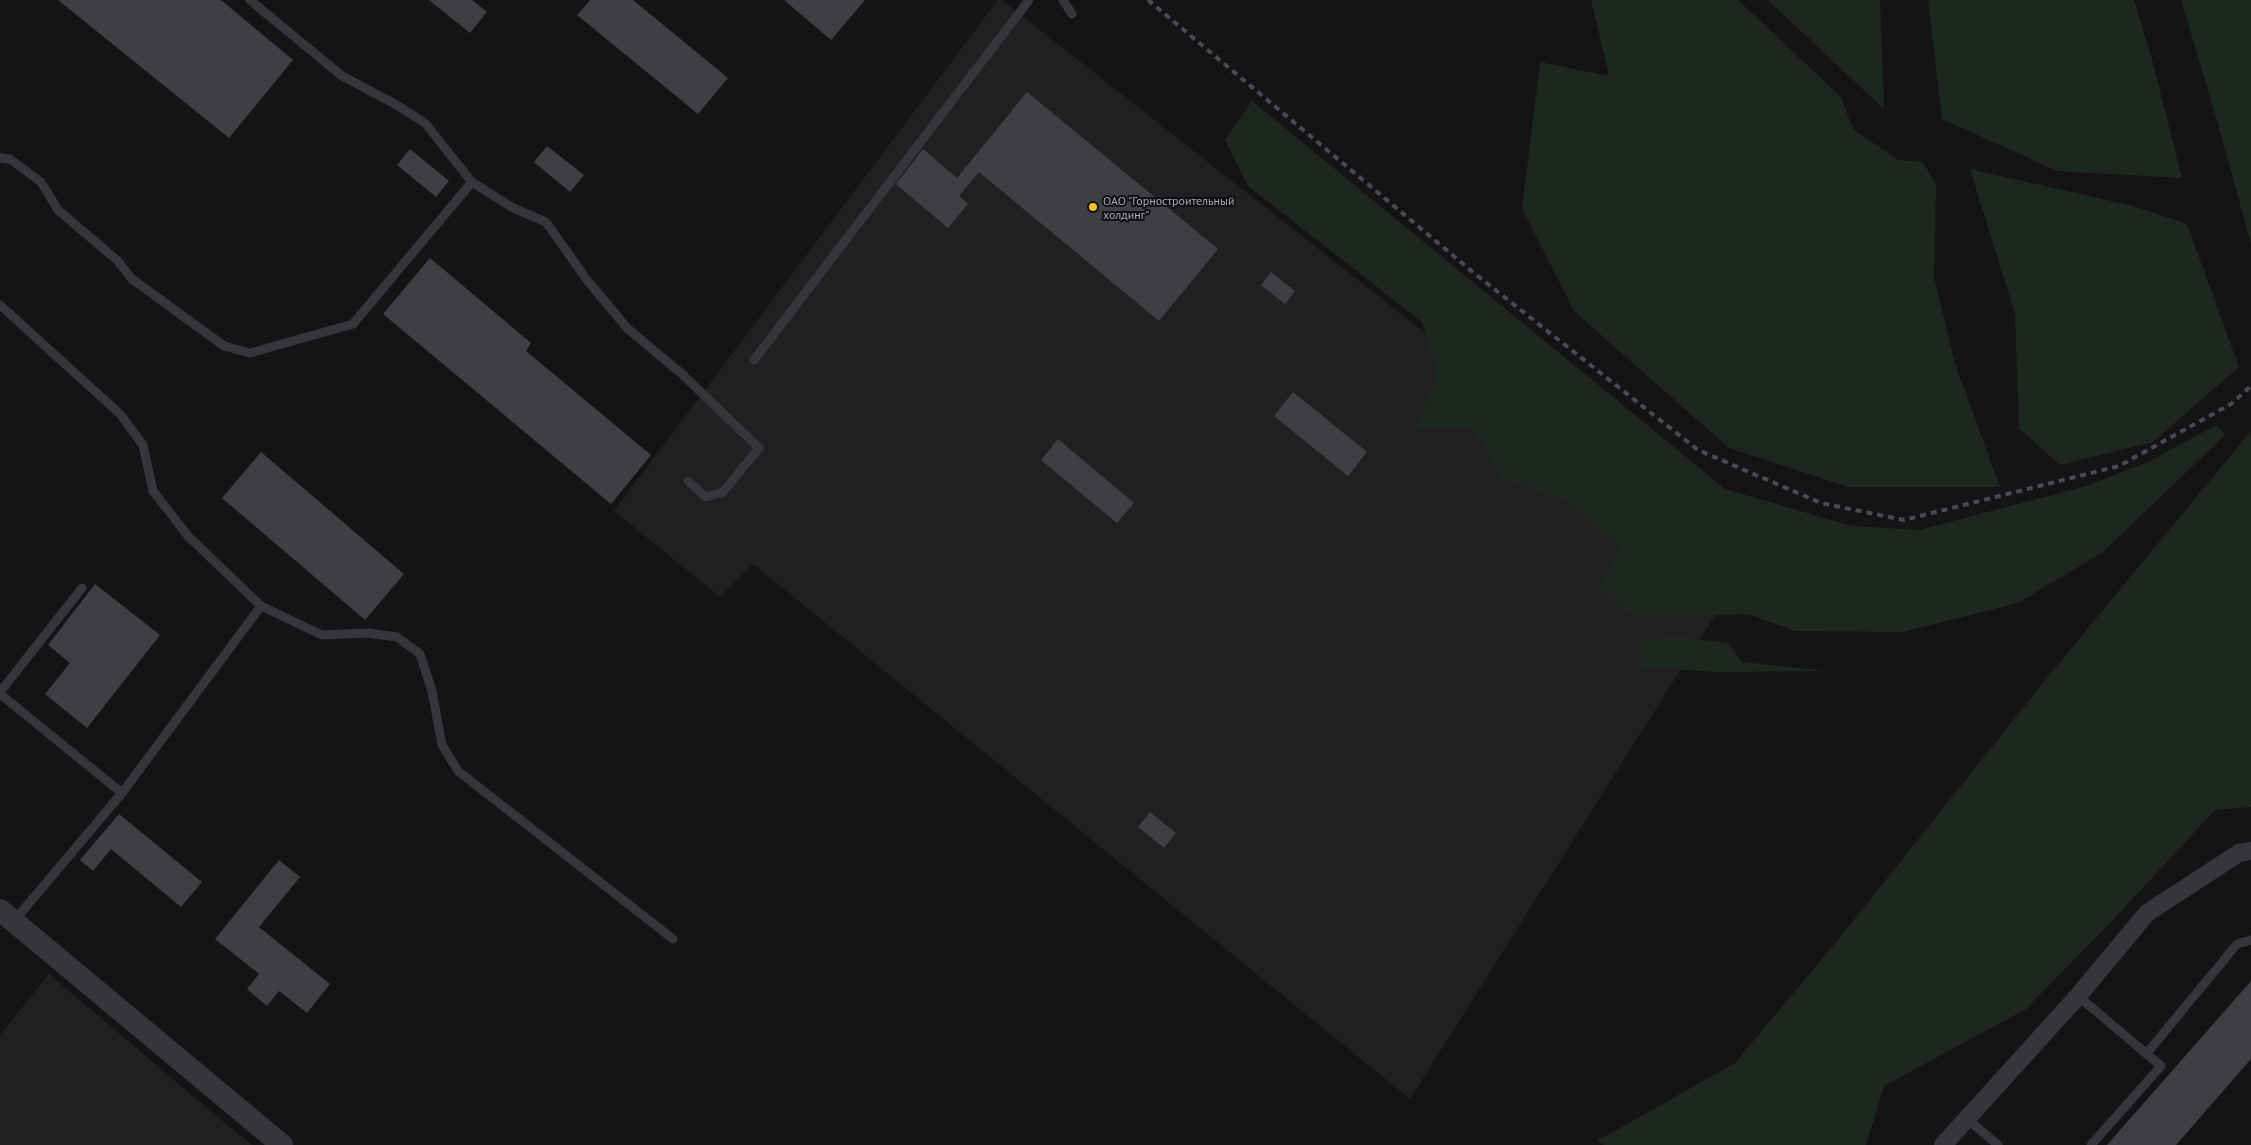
<svg xmlns="http://www.w3.org/2000/svg" width="2251" height="1145" font-family="'PT Sans',sans-serif">
<style>
.built{fill:#202023}
.green{fill:#1e2620}
.building{fill:#3e3f43}
.lines{fill:none;stroke-linecap:round;stroke-linejoin:round}
.service{stroke:#35363b;stroke-width:9}
.minor{stroke:#35363b;stroke-width:18}
.tertiary{stroke:#35363b;stroke-width:22}
.rail{stroke:#4a4b52;stroke-width:4;stroke-dasharray:6 5;stroke-linecap:butt}
.poi-dot{fill:#f6c22c;stroke:#0f0f11;stroke-width:2}
.labels{text-anchor:middle;dominant-baseline:central;stroke-width:4;stroke-linejoin:round;paint-order:stroke}
.poi-label{font-size:12px;fill:#a6aab7;stroke:#0f0f11;text-anchor:start}
</style>
<rect width="100%" height="100%" fill="#141416"/>
<g class="built">
<polygon points="998,0 1002,0 1738,579 1410,1099 753,564 720,597 614,511"/>
<polygon points="49,974 214,1114 252,1145 0,1145 0,1035"/>
</g>
<g class="green">
<polygon points="1591,0 1738,0 1841,97 1853,129 1898,160 1923,162 1936,185 1934,277 1955,364 2000,487 1848,487 1729,448 1574,311 1522,208 1540,62 1609,76"/>
<polygon points="1768,0 1880,0 1884,109"/>
<polygon points="1928,0 2134,0 2153,63 2182,178 2057,171 1942,119"/>
<polygon points="2181,0 2251,0 2251,244 2218,124"/>
<polygon points="1252,101 1725,489 1852,526 1919,530 2086,486 2148,462 2216,425 2225,435 2103,552 2018,603 1903,632 1795,631 1748,614 1633,617 1598,587 1621,550 1568,503 1500,477 1473,428 1415,428 1438,376 1422,322 1248,186 1225,140"/>
<polygon points="1970,169 2133,206 2187,224 2239,367 2153,442 2060,465 2019,428 2015,314"/>
<polygon points="2251,431 2251,807 2215,810 2113,920 2026,1009 1884,1086 1866,1145 1604,1145 1597,1141 1735,1063 1841,936 2051,673"/>
<polygon points="1678,637 1728,643 1742,662 1826,671 1717,672 1641,667 1641,640"/>
</g>
<g class="building">
<polygon points="58,0 221,0 293,60 229,138"/>
<polygon points="429,0 472,0 487,12 470,33"/>
<polygon points="590,0 633,0 728,78 698,114 577,15"/>
<polygon points="784,0 865,0 831,40"/>
<polygon points="1027,92 1218,249 1159,321 979,172 959,196 968,204 948,228 896,184 923,149 957,178"/>
<polygon points="547,146 584,175 570,192 534,162"/>
<polygon points="410,149 449,181 436,197 397,165"/>
<polygon points="430,258 531,343 526,351 651,455 611,504 383,314"/>
<polygon points="1271,272 1295,291 1285,304 1261,285"/>
<polygon points="1293,392 1367,452 1348,476 1274,416"/>
<polygon points="1058,439 1134,503 1117,523 1041,460"/>
<polygon points="261,452 404,574 365,620 222,498"/>
<polygon points="95,584 160,635 87,728 45,694 70,663 48,645"/>
<polygon points="1150,812 1176,833 1164,848 1138,827"/>
<polygon points="119,814 202,882 181,907 111,849 93,871 80,860"/>
<polygon points="279,860 300,877 259,927 330,984 307,1013 279,991 267,1006 247,989 259,974 215,939"/>
<polygon points="2251,981 2251,1059 2176,1145 2107,1145"/>
</g>
<g class="lines">
<g class="service">
<polyline points="250,0 342,76 395,104 425,123 472,182 513,208 546,222 587,280 628,329 682,374 759,448 723,492 706,497 688,481"/>
<polyline points="1063,0 1072,14"/>
<polyline points="0,158 10,159 41,182 58,210 118,261 132,279 224,346 250,353 353,324 472,182"/>
<polyline points="0,305 120,414 143,445 153,491 188,536 261,606 322,635 367,633 397,637 420,654 432,691 442,745 458,771 673,939"/>
<polyline points="754,360 1029,0"/>
<polyline points="0,692 82,588"/>
<polyline points="0,694 122,793"/>
<polyline points="14,921 122,793 261,606"/>
<polyline points="2078,996 2161,1066 2091,1145"/>
<polyline points="2147,1053 2237,944 2251,940"/>
<polyline points="1966,1118 1998,1145"/>
</g>
<polyline class="minor" points="1943,1145 2078,996 2147,913 2239,853 2251,851"/>
<polyline class="tertiary" points="0,910 282,1145"/>
<polyline class="rail" points="1148,0 1474,273 1698,450 1821,503 1904,520 2119,466 2231,404 2251,386"/>
</g>
<circle class="poi-dot" cx="1093" cy="207" r="5"/>
<g class="labels">
<g class="poi-label">
<text x="1103" y="200">ОАО "Горностроительный<tspan x="1103" dy="14">холдинг"</tspan></text>
</g>
</g>
</svg>
